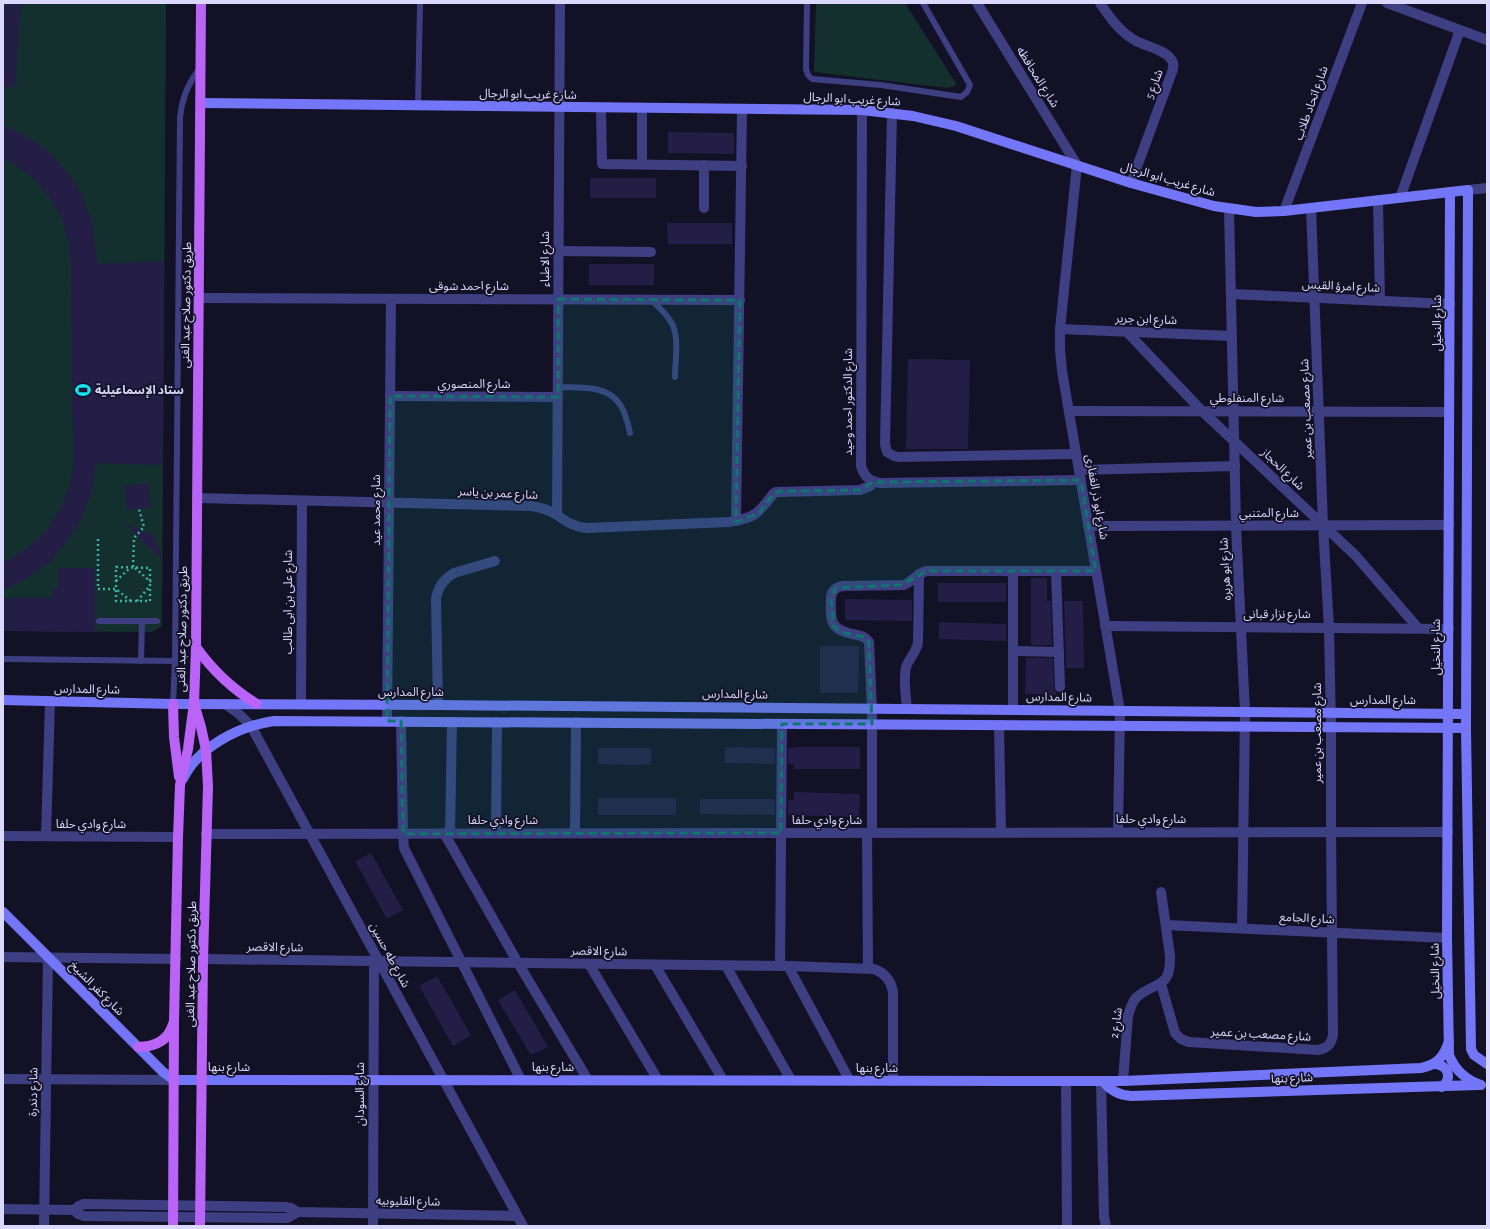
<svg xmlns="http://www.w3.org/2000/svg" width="1490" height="1229" font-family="'Alegreya Sans','Noto Sans Arabic',sans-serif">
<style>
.green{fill:#14302e}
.building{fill:#241e46}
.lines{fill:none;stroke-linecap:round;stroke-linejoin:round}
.path{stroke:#36b3a6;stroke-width:2.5;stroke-dasharray:2 3;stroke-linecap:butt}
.service{stroke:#3e3f83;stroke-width:6}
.minor{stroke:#3e3f83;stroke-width:10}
.tertiary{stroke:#3e3f83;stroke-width:10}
.secondary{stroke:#7476f8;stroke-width:10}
.primary{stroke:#ba64f7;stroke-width:10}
.marked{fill:#0f766e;fill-opacity:0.2;stroke:#0f766e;stroke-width:3;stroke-dasharray:8 5;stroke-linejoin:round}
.labels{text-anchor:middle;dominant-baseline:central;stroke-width:3.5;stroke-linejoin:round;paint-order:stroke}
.street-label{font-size:12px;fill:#dad8fd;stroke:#131126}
.poi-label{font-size:12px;font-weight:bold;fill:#dad8fd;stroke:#131126;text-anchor:start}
</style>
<rect width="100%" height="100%" fill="#131126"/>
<g class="green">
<polygon points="3,3 166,3 162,626 152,632 3,631"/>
<polygon points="816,3 905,3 957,85 948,88 814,72"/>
</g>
<g class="building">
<polygon points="7,3 21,3 15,87 3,87 3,7 6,7"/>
<polygon points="3,125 29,138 51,154 69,174 83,197 92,222 97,264 164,261 163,465 96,463 92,490 83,516 69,539 52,560 31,576 3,591 3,563 27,548 46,531 60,509 70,486 73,466 71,267 69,243 62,219 50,198 34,179 14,164 3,159"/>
<polygon points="668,132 734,133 734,154 668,153"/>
<rect x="590" y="178" width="66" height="20"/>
<polygon points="667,223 732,223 732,244 668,244"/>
<rect x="589" y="264" width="65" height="21"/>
<polygon points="908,359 970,360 968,449 906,449"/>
<polygon points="148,483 151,508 127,510 125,486"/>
<polygon points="124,523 154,536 163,561"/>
<polygon points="58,568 95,568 95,632 3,631 3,598 53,598 53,589 58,589"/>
<polygon points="1031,578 1047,578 1047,601 1051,601 1052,645 1031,645"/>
<rect x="938" y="583" width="68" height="19"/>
<polygon points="845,599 912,600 912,621 845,620"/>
<polygon points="1064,601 1083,601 1084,668 1066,668"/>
<polygon points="939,622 1006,624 1006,641 939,639"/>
<polygon points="820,646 859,646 858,693 820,693"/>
<polygon points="1026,658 1053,658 1054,687 1057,695 1025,694"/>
<polygon points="725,747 775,748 775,764 725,763"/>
<polygon points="794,747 860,747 860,769 794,769 794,764 788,764 788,748 794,748"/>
<polygon points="598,748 651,748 651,765 598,764"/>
<polygon points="794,792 860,794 859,817 788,815 788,800 794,800"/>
<rect x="598" y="798" width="78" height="17"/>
<polygon points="700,799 775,799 775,815 700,814"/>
<polygon points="371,853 403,910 387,919 355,861"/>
<polygon points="437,976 471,1035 453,1046 419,986"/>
<polygon points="515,990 548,1047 531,1055 498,1000"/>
</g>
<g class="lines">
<g class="path">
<polyline points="98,539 98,589 116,589 131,601"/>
<polygon points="116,567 150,568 150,601 116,601"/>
<polyline points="133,567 134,538 144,527 139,509"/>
<polyline points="135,568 151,582"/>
<polyline points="116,581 130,568"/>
<polyline points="137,601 150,586"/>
</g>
<g class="service">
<polyline points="807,3 806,69 808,75 812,79 881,85 961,97 967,92 970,85 923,3"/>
<polyline points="418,105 420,3"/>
<path d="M651,300C659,307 669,316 673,326C679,339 675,362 675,377"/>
<path d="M558,387C580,388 608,384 621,406C626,414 628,424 630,433"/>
<polyline points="99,621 157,621"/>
<polyline points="3,659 175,661"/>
<polyline points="141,661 142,621"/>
<path d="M173,704L175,661L180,118C182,98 188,83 201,67"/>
</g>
<g class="minor">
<polyline points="977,3 1077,165 1060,329 1060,350 1062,371 1120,711 1118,832"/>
<path d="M1100,3C1110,18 1120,32 1136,41C1146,46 1164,50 1170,58C1174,62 1174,67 1172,72L1131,183"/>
<polyline points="1387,3 1487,40"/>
<polyline points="601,108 602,164 742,166"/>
<polyline points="642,108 642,164"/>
<path d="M862,110L861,466C864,476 869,481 880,483L1081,480"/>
<polyline points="892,113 885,444 887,452 894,456 898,457 1076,454"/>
<polyline points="1400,198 1460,30"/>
<polyline points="1378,200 1380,301"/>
<polyline points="704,208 704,165"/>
<polyline points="1229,209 1236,526 1245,712 1242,928"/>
<polyline points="1284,211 1362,3"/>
<polyline points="558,251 651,252"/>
<polyline points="1231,294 1450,304"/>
<polyline points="199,298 740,300"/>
<polyline points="1060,329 1232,336"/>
<polyline points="1127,332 1202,411 1356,556 1418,628"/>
<polyline points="390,396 558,397"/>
<polyline points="1069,411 1449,412"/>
<polyline points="1079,470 1235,466"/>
<path d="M197,498L530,506C539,507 549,510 557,515C567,522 574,527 586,528L729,522C755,518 758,514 773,494L776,492L860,490L870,486L873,482"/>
<polyline points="557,515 560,3"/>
<polyline points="736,521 742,109"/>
<polyline points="1088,526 1449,525"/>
<polyline points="1056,571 1060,687"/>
<polyline points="1105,626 1449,629"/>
<polyline points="1013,651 1059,652"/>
<polyline points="225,704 239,714 251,726 523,1226"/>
<polyline points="301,704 302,501"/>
<path d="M438,705L436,599C438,587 443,580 454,573L495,561"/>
<path d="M907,709C906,696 903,680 906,667C909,658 917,652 918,642L919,574"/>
<polyline points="1013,710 1013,571"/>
<polyline points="387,721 391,299"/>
<polyline points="401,721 403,834 404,848 521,1080"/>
<polyline points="999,725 1001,832"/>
<polyline points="444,833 518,963 588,1080"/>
<polyline points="450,833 452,722"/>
<polyline points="496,833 497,722"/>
<polyline points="575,833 576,722"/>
<polyline points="867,833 868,968"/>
<path d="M872,833V709L869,642C866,637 862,636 857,635C831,630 830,624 831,598C831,591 836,587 843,586L904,585C913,581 917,573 927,571H1096"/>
<polyline points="206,834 1448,832"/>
<polyline points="3,836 178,837"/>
<polyline points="46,836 50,701"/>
<polyline points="1166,925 1447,938"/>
<polyline points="3,957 176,959"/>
<path d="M203,959L788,966L874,969C885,973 891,980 893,992V1081"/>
<polyline points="589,964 658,1080"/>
<polyline points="655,965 723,1080"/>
<polyline points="726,966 791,1080"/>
<polyline points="780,966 782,724"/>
<polyline points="788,966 850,1081"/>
<path d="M1161,984L1175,1033L1181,1039L1189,1042L1318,1050C1327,1048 1331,1045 1333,1035L1331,832V727L1329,628L1323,525L1311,208"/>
<polyline points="3,1079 174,1080"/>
<polyline points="1066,1081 1067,1226"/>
<polyline points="1101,1081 1104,1217 1106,1226"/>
<path d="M1123,1081L1128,1016C1130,1010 1132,1001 1137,997C1155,981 1171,990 1170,956L1161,892"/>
<polyline points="3,1209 74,1210 79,1206 84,1204 286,1207 291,1208 298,1212 517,1216"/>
<polyline points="74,1210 78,1214 84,1216 287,1218 298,1212"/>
<polyline points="44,1226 48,958"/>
<polyline points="373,1226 374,961"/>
</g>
<polyline class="tertiary" points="1468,190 1487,188"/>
<g class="secondary">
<polyline points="201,103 862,110 913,116 956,126 1131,183 1214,206 1256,212 1284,211 1468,190 1466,728 1471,1049 1474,1055 1487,1064"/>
<path d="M1450,192L1447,938L1449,1055C1455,1070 1466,1080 1481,1085"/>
<polyline points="3,700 173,704 438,705 1466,714"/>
<path d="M183,779C198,747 239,726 274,721L1466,728"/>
<path d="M3,912L163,1072L174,1080L1123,1081L1421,1068C1437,1065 1444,1057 1449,1041"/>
<path d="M1435,1064C1448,1065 1453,1078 1442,1087"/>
<path d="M1103,1081C1110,1091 1119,1095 1131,1096L1478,1085"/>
</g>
<g class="primary">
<path d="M196,647C213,671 232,689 257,704"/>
<polyline points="173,704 174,737 179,777"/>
<polyline points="195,707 201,727 206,750 208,786 203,959 200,1226"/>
<path d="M138,1047C155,1047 168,1041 173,1024"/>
<polyline points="173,1226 174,1021 178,837 180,785 188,749 194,703 196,647 201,3"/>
</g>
</g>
<path class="marked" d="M558,299L740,300L736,522L759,513L773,494L780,491L860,490L873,482L1081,480L1096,571H927L901,585L836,588L831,598L834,626L841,632L865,637L869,642L872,724H782L781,833L403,834L401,721H387L390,396L558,397Z"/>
<defs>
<symbol id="stadium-bare" viewBox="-9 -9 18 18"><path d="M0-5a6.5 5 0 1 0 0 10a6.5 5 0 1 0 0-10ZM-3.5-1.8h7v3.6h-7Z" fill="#0ee6f3" stroke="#131126" stroke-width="2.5" paint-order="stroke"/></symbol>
</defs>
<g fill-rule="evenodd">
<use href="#stadium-bare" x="72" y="379" width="22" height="22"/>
</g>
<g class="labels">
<g class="street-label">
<text transform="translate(1038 77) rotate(58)">شارع المحافظه</text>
<text transform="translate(1154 84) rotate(-70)">شارع 5</text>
<text transform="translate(528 94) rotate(1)">شارع غريب ابو الرجال</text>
<text transform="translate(852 99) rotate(3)">شارع غريب ابو الرجال</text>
<text transform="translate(1311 103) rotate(-70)">شارع اتحاد طلاب</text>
<text transform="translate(1168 179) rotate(16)">شارع غريب ابو الرجال</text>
<text transform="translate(545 259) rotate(-90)">شارع الاطباء</text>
<text x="469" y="286">شارع احمد شوقى</text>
<text transform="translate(1341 286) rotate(3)">شارع امرؤ القيس</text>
<text transform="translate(186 305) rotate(-89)">طريق دكتور صلاح عبد الغنى</text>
<text transform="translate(1146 319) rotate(2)">شارع ابن جرير</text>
<text transform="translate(1437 323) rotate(-90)">شارع النخيل</text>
<text x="474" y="384">شارع المنصوري</text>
<text x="1247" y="398">شارع المنفلوطي</text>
<text transform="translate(848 402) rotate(-90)">شارع الدكتور احمد وحيد</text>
<text transform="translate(1306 409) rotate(-92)">شارع مصعب بن عمير</text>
<text transform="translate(1283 469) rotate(44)">شارع الحجاز</text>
<text transform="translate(498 493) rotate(3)">شارع عمر بن ياسر</text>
<text transform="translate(1097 497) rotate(80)">شارع ابو ذر الغفارى</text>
<text transform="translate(376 510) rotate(-90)">شارع محمد عيد</text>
<text x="1269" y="513">شارع المتنبي</text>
<text transform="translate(1225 569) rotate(-93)">شارع ابو هريره</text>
<text transform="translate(288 602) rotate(-90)">شارع على بن ابى طالب</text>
<text x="1277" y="614">شارع نزار قبانى</text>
<text transform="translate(182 629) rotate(-89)">طريق دكتور صلاح عبد الغنى</text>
<text transform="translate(1436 647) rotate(-90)">شارع النخيل</text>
<text transform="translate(87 689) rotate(1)">شارع المدارس</text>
<text x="411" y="692">شارع المدارس</text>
<text transform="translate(735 694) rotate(1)">شارع المدارس</text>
<text transform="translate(1059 697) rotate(1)">شارع المدارس</text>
<text x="1383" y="700">شارع المدارس</text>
<text transform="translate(1317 733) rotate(-90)">شارع مصعب بن عمير</text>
<text x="1151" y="819">شارع وادي حلفا</text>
<text x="503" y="820">شارع وادي حلفا</text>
<text x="827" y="820">شارع وادي حلفا</text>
<text x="91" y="824">شارع وادي حلفا</text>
<text transform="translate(1307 918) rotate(3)">شارع الجامع</text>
<text transform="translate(275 947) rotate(1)">شارع الاقصر</text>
<text transform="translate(599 951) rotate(1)">شارع الاقصر</text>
<text transform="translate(390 955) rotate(62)">شارع طه حسين</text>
<text transform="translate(191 964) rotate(-89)">طريق دكتور صلاح عبد الغنى</text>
<text transform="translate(1435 971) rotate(-91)">شارع النخيل</text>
<text transform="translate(97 988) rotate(45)">شارع كفر الشيخ</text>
<text transform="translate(1116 1023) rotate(-82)">شارع 2</text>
<text transform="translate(1261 1034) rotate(3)">شارع مصعب بن عمير</text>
<text x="229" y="1067">شارع بنها</text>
<text x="553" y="1067">شارع بنها</text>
<text x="877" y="1068">شارع بنها</text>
<text transform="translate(1292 1078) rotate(-2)">شارع بنها</text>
<text transform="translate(33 1092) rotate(-89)">شارع دندرة</text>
<text transform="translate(360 1094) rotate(-90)">شارع السودان</text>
<text transform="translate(408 1201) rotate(1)">شارع القليوبيه</text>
</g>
<g class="poi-label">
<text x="95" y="390">ستاد الإسماعيلية</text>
</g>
</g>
<rect width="1490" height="1229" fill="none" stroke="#dad8fd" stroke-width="8"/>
</svg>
